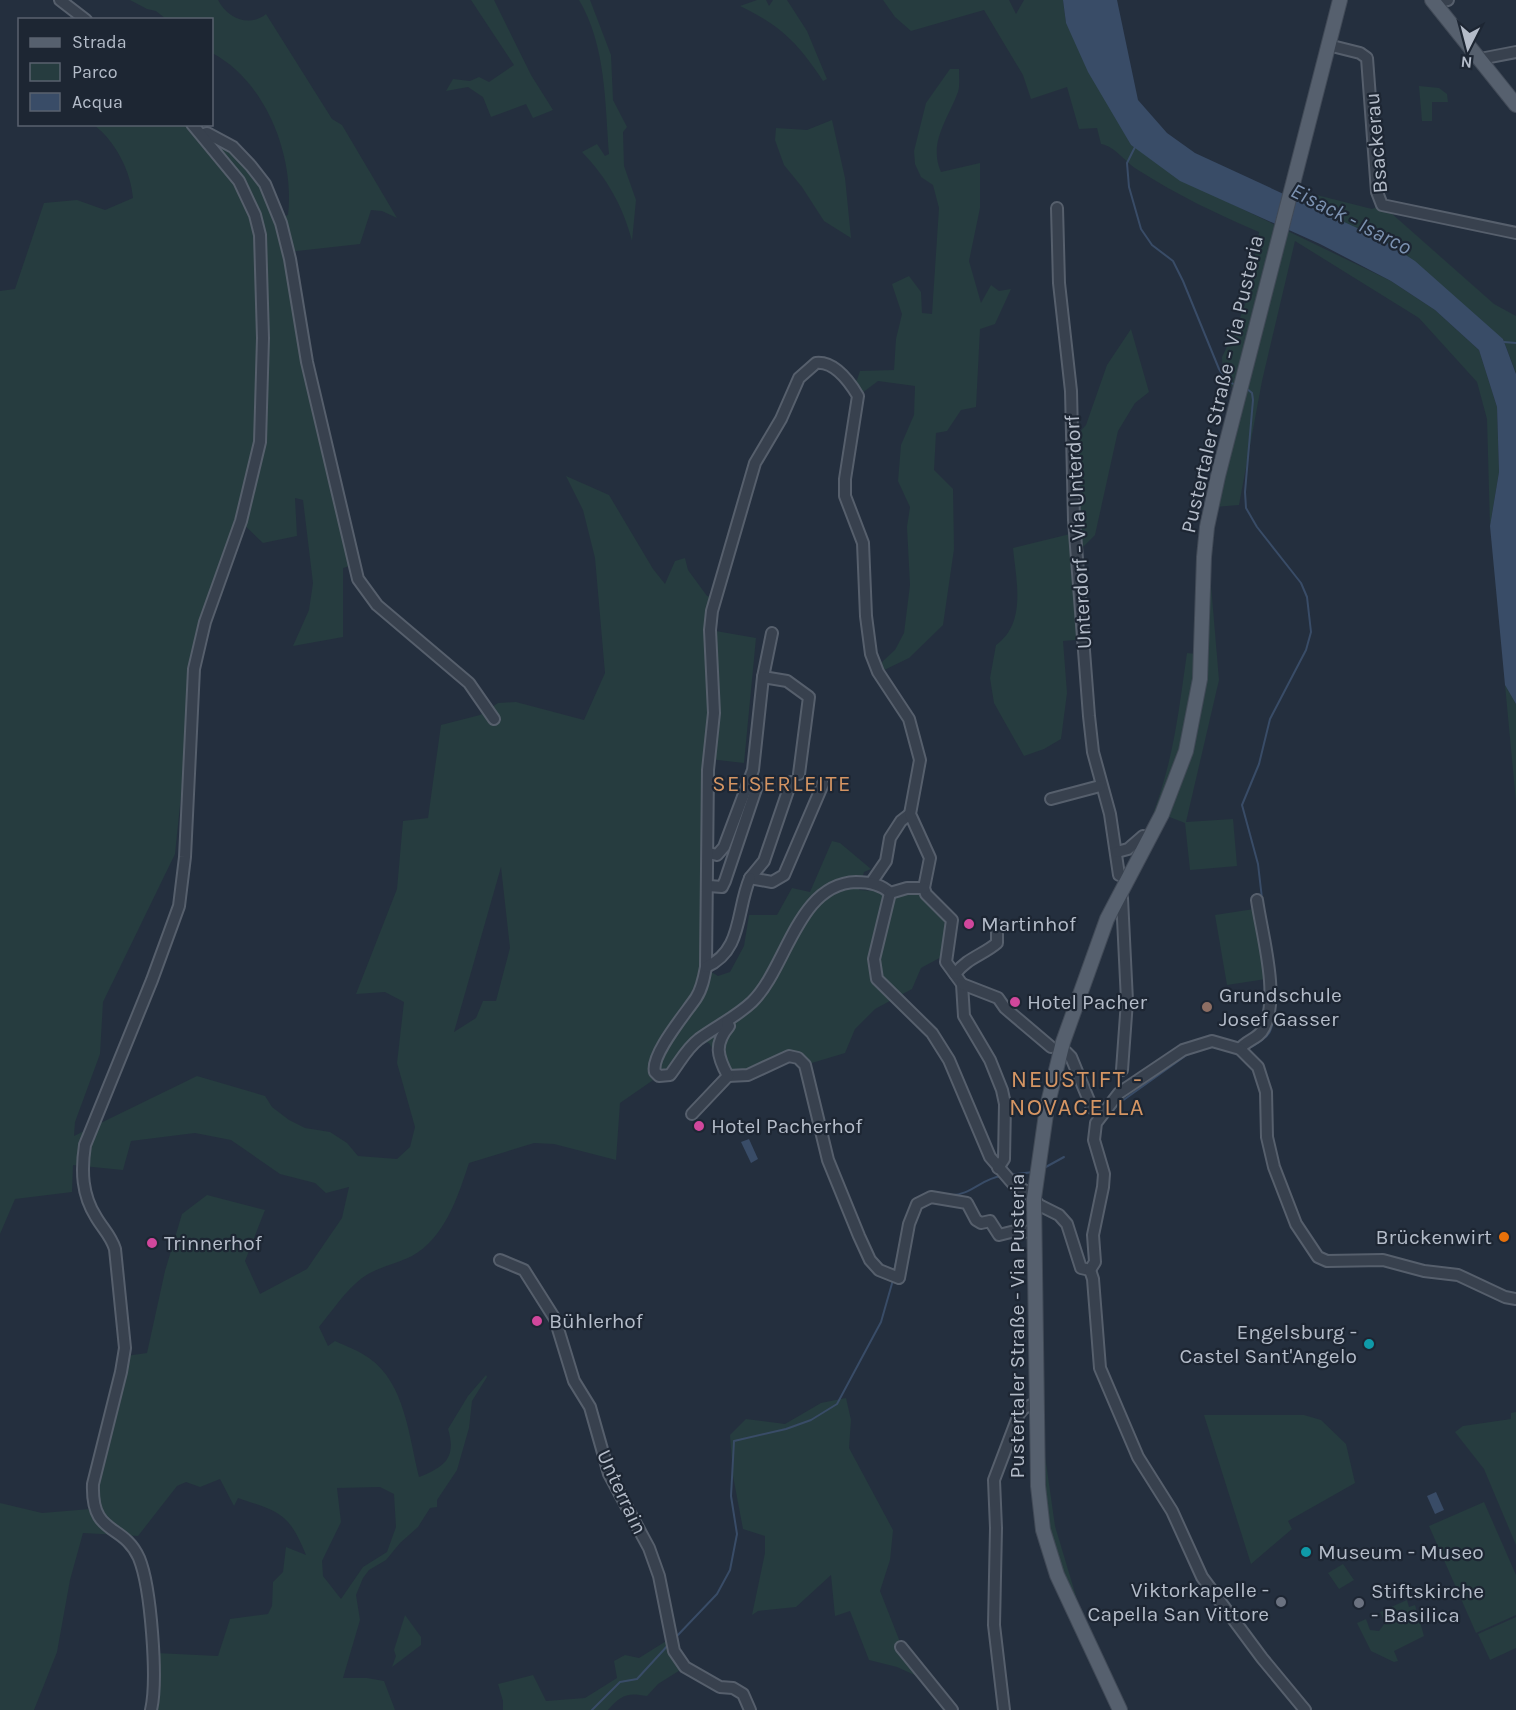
<svg xmlns="http://www.w3.org/2000/svg" width="1516" height="1710" font-family="Karla,sans-serif">
<style>
.green{fill:#263c3f;fill-rule:evenodd}
.water{fill:#394c67}
.lines{fill:none;stroke-linecap:round;stroke-linejoin:round}
.stream{stroke:#394c67;stroke-width:2}
.minor-casing{stroke:#565f6c;stroke-width:14}
.major-casing{stroke:#414a57;stroke-width:16}
.minor{stroke:#38414e;stroke-width:10}
.major{stroke:#56606e;stroke-width:14}
.hotel-dot{fill:#d1479c;stroke:#1d2633;stroke-width:2}
.education-dot{fill:#8d6e63;stroke:#1d2633;stroke-width:2}
.food-dot{fill:#e8710a;stroke:#1d2633;stroke-width:2}
.culture-dot{fill:#0f9aa8;stroke:#1d2633;stroke-width:2}
.worship-dot{fill:#6b7280;stroke:#1d2633;stroke-width:2}
.labels{text-anchor:middle;dominant-baseline:central;stroke-width:4.5;stroke-linejoin:round;paint-order:stroke}
.street-label{font-size:21px;fill:#b4bcc9;stroke:#1d2633}
.poi-label{font-size:21px;fill:#b4bcc9;stroke:#1d2633;text-anchor:start}
.water-label{font-size:22px;font-style:italic;fill:#7c92b1;stroke:#1d2633}
.neighbourhood-label{font-size:22px;letter-spacing:1.5px;fill:#d59563;stroke:#1d2633}
.quarter-label{font-size:24px;letter-spacing:1.5px;fill:#d59563;stroke:#1d2633}
</style>
<rect width="100%" height="100%" fill="#242f3e"/>
<g class="green">
<path d="M130,0H218C227,18 249,28 266,14L332,119L342,125L397,218L382,211L371,210L360,244L288,252L353,565L343,568V637L293,646L309,610L313,583L303,500L295,498L297,536L263,543L241,522L194,669L175,854L103,1002L100,1054L75,1122L74,1136L197,1076L265,1096L272,1107L289,1120L305,1128L330,1132L347,1143L358,1156L397,1159L410,1147L415,1127L397,1063L404,1002L385,992L356,994L397,889L403,821L428,818L441,725L480,715L498,703L516,702L584,720L605,673L595,558L583,510L566,476L609,495L653,569L665,584L675,561L685,558L688,570L707,596L715,597L710,630L756,638L744,763L709,759L703,967L718,976L730,972L744,946L749,915H777L792,888L810,892L832,841L840,843L871,869L864,872L859,890L926,894L952,920L945,955L921,968L912,989L875,1009L855,1029L845,1053L805,1065L798,1058L728,1076L709,1043L698,1040L674,1071L659,1076L620,1103L616,1160L554,1144L534,1143L469,1163C458,1196 445,1238 412,1256C396,1264 377,1267 362,1278C346,1290 332,1311 319,1327L328,1346L335,1341C346,1346 359,1351 369,1358C405,1383 409,1437 419,1477C444,1467 457,1458 448,1429L468,1396L486,1375L487,1377L472,1401L469,1428L457,1470L437,1500V1507L430,1508L418,1527L400,1543L386,1560L369,1570L363,1578L356,1595L360,1620L343,1678H367L384,1681L395,1710H153L156,1653L218,1656L230,1619L268,1614L272,1606L273,1582L283,1572L286,1547L306,1555C289,1513 280,1512 238,1498L234,1506L220,1479L200,1487L186,1482L177,1486L138,1536L83,1533L70,1580L57,1652L34,1710H0V1503L42,1513L90,1509L126,1356L147,1353L165,1271L182,1214L207,1195L265,1210L245,1261L260,1294L307,1269L342,1218L349,1187L326,1193L315,1183L280,1174L231,1140L195,1133L131,1141L123,1170L73,1165L72,1192L15,1199L0,1234V291L15,289L44,203L77,200L105,210L133,198C131,171 115,141 94,125H198L219,134L236,145L283,217L288,215C295,157 266,81 212,53V20L166,19L156,11L147,9ZM501,867L510,948L496,1001H483L476,1018L454,1032ZM380,1487L394,1494L396,1527L387,1552L363,1567L341,1599L323,1576L322,1561L341,1522L337,1488Z"/>
<polygon points="471,0 494,0 531,75 553,110 533,118 526,104 491,117 483,97 468,87 446,91 453,79 470,81 479,77 489,82 514,65"/>
<path d="M579,0H590L611,55L613,100L627,127L623,132L624,166L636,200L632,241C623,206 607,178 582,152L597,144L605,156L609,154C605,103 606,45 579,0Z"/>
<path d="M757,0H766L769,6L773,0H787L807,31L827,79L823,81C798,43 781,26 740,6Z"/>
<path d="M883,0H1009L1016,14L1024,0H1063L1066,23L1131,145L1230,203L1391,281L1435,310L1479,350L1497,407L1499,472L1490,526L1487,419L1477,382L1419,318L1295,241L1262,381L1239,505L1215,507L1240,388L1230,386L1223,380L1222,357L1237,326L1248,296L1259,232C1217,214 1177,195 1138,170C1126,163 1115,146 1101,144L1097,128L1079,129L1067,87L1031,99L1023,75L984,10L911,31L895,17Z"/>
<path d="M950,69H959C959,76 960,86 958,92C948,119 928,143 941,172L980,163V208L969,261L981,303L991,285L999,291L1011,289L995,324L980,329L976,407L961,410L947,431L936,433L934,470L953,489L954,549L943,625L909,658L876,674L883,661L895,650L904,633L910,585L907,527L910,507L898,481L901,445L914,415L915,386L878,381L858,396L851,384L857,380L860,371L894,370L896,339L902,314L892,284L909,276L921,292L922,313L932,314L939,208L933,185L921,177L915,164L914,151L926,103Z"/>
<polygon points="1419,86 1439,88 1447,94 1448,102 1432,102 1432,121 1422,121"/>
<polygon points="832,120 845,178 851,238 824,221 802,187 784,165 775,140 776,128 807,130"/>
<polygon points="1297,190 1372,209 1382,205 1494,304 1516,316 1516,373 1503,339 1312,208 1295,200"/>
<path d="M1131,329L1149,392L1135,403L1118,431L1095,535L1081,549L1087,639L1063,641L1067,693L1061,739L1044,749L1024,756L994,703L990,678L996,645C1027,623 1016,580 1013,548L1070,534L1068,445L1086,425L1107,365Z"/>
<path d="M1208,585H1211L1219,680L1186,822L1233,819L1237,866L1190,870L1185,823L1154,811C1174,757 1179,709 1187,653L1206,655Z"/>
<polygon points="1505,685 1516,704 1516,802"/>
<polygon points="1254,909 1266,979 1227,985 1215,915"/>
<polygon points="846,1398 851,1420 849,1448 893,1530 890,1560 880,1591 900,1642 928,1681 897,1667 869,1660 850,1611 835,1616 831,1575 796,1607 758,1611 752,1615 765,1553 765,1536 743,1529 733,1476 730,1435 746,1419 785,1424 821,1403"/>
<polygon points="1038,1406 1055,1526 1084,1623 1056,1560 1048,1528"/>
<polygon points="1516,1412 1516,1545 1484,1469 1455,1432 1463,1426 1511,1419 1511,1413"/>
<polygon points="1204,1415 1304,1415 1321,1420 1346,1444 1355,1483 1288,1521 1292,1529 1251,1564"/>
<polygon points="1484,1502 1516,1575 1516,1615 1476,1633 1429,1526"/>
<polygon points="1343,1564 1354,1580 1339,1589 1328,1573"/>
<polygon points="1407,1600 1409,1607 1415,1605 1424,1636 1394,1651 1398,1661 1394,1662 1371,1651 1357,1623 1366,1619 1370,1630 1379,1631 1385,1623 1380,1612"/>
<polygon points="405,1615 421,1637 421,1645 392,1667 396,1656 394,1650"/>
<polygon points="1516,1617 1516,1648 1490,1660 1478,1634"/>
<path d="M671,1638L685,1667L658,1684L647,1696C627,1692 621,1695 608,1710H503V1701L498,1684L533,1675L546,1701L585,1698L617,1678L614,1661L625,1655L639,1658Z"/>
</g>
<g class="water">
<polygon points="1063,0 1117,0 1138,100 1167,133 1195,153 1381,239 1415,261 1503,339 1516,374 1516,704 1505,685 1490,526 1499,472 1497,407 1479,350 1435,310 1391,281 1320,244 1180,181 1131,145 1088,72 1066,23"/>
<polygon points="749,1139 758,1159 751,1163 741,1142"/>
<polygon points="1436,1492 1444,1510 1435,1514 1427,1496"/>
</g>
<g class="lines">
<g class="stream">
<polyline points="1135,147 1127,163 1129,187 1141,229 1152,245 1173,261 1183,281 1219,369 1226,380 1235,385"/>
<polyline points="1504,342 1516,343"/>
<polyline points="1246,388 1252,393 1253,400 1245,492 1246,508 1257,527 1301,583 1307,597 1311,632 1306,650 1270,719 1259,764 1242,805 1258,864 1263,907"/>
<path d="M1247,1049C1271,1037 1273,1032 1275,1005"/>
<polyline points="1115,1106 1188,1054"/>
<polyline points="1044,1168 1064,1157"/>
<polyline points="1009,1175 1033,1172"/>
<path d="M951,1195C969,1196 983,1178 1001,1176"/>
<polyline points="912,1202 928,1193"/>
<polyline points="894,1271 907,1216"/>
<polyline points="676,1637 717,1594 730,1570 737,1534 731,1496 734,1441 786,1429 811,1420 837,1404 881,1322 893,1280"/>
<polyline points="592,1710 620,1682 637,1679 670,1643"/>
</g>
<defs>
<g id="minor">
<polyline points="60,0 86,20"/>
<polyline points="1434,2 1448,0"/>
<polyline points="1328,45 1360,53 1367,58 1377,192 1382,205 1516,233"/>
<polyline points="1480,59 1516,52"/>
<polyline points="202,135 207,133 233,147 251,166 265,184 281,223 290,259 307,362 358,579 377,605 469,683 494,719"/>
<polyline points="1057,208 1059,283 1071,391 1074,520 1089,716 1093,752 1110,814 1119,875"/>
<polyline points="763,677 772,633"/>
<polyline points="791,782 764,861 750,878 772,882 784,875 823,784"/>
<polyline points="1051,799 1100,786"/>
<polyline points="1117,852 1128,849 1143,836 1150,838"/>
<polyline points="709,853 717,855 724,847 753,770 763,677 787,681 809,697 799,774"/>
<polyline points="871,883 886,861 890,838 901,821 910,814"/>
<polyline points="709,886 722,887 725,881 757,786"/>
<path d="M890,893C881,884 868,882 856,882C797,884 787,968 752,1002C736,1017 717,1026 699,1039C686,1049 680,1062 670,1075L659,1076L655,1072C650,1055 686,1013 696,998C702,989 704,978 706,967L708,770L714,713L710,630L712,611L755,463L781,419L799,378L816,363C834,361 849,381 858,396L845,479V496L863,543L866,616L871,654L878,672L909,719L920,760L910,814L930,858L924,888L926,894L952,920L946,962L962,984L964,1016L990,1060L1002,1090L1005,1104L1004,1159L998,1168"/>
<polyline points="890,893 874,959 877,979 932,1033 949,1060 990,1157 1014,1185 1028,1192 1039,1205 1059,1215 1067,1224 1081,1268 1090,1270"/>
<polyline points="890,893 907,888 924,888"/>
<path d="M706,967C743,951 736,910 750,878"/>
<path d="M955,974C967,958 983,955 997,943V926"/>
<polyline points="962,984 998,998 1005,1008 1051,1047"/>
<path d="M1240,1049C1246,1040 1259,1039 1264,1028C1280,996 1262,935 1257,900"/>
<polyline points="1066,1052 1071,1057 1092,1108 1101,1114"/>
<polyline points="1122,1070 1127,1001 1122,898"/>
<polyline points="728,1076 748,1075 789,1056 798,1058 805,1065 828,1160 859,1236 870,1260 879,1270 899,1278 909,1224 917,1204 931,1197 967,1203 976,1220 981,1223 990,1221 999,1235 1015,1231 1033,1232"/>
<path d="M692,1114L728,1076C717,1056 714,1044 729,1026L727,1022"/>
<polyline points="500,1260 524,1270 555,1319 574,1381 590,1407 609,1474 649,1548 659,1576 674,1651 685,1667 720,1687 733,1688 743,1694 750,1710"/>
<polyline points="1090,1270 1095,1262 1093,1235 1103,1187 1104,1174 1094,1140 1096,1123 1119,1093 1183,1050 1212,1041 1240,1049 1258,1067 1266,1092 1267,1137 1274,1167 1296,1224 1318,1257 1327,1261 1383,1260 1424,1271 1458,1275 1505,1297 1516,1299"/>
<polyline points="1090,1270 1093,1279 1100,1368 1138,1457 1172,1511 1202,1577 1262,1658 1305,1710"/>
<polyline points="901,1647 952,1710"/>
<path d="M151,1710C158,1680 151,1587 139,1558C123,1522 91,1537 93,1484L121,1372L125,1348L115,1249C111,1236 103,1229 96,1217C82,1195 81,1171 85,1145L152,980L179,906L185,857L194,669L205,622L241,521L260,442L263,338L260,235L255,215L239,181L192,124"/>
<polyline points="1004,1710 994,1625 996,1528 994,1480 1019,1414 1024,1408 1036,1403"/>
</g>
<g id="major">
<polyline points="1432,0 1516,105"/>
<polyline points="1120,1710 1057,1575 1043,1530 1038,1486 1034,1198 1047,1107 1063,1042 1107,919 1162,814 1186,751 1200,679 1204,557 1207,527 1218,476 1340,0"/>
</g>
</defs>
<use href="#minor" class="minor-casing"/>
<use href="#major" class="major-casing"/>
<use href="#minor" class="minor"/>
<use href="#major" class="major"/>
</g>
<g class="hotel-dot">
<circle cx="969" cy="924" r="6"/>
<circle cx="1015" cy="1002" r="6"/>
<circle cx="699" cy="1126" r="6"/>
<circle cx="152" cy="1243" r="6"/>
<circle cx="537" cy="1321" r="6"/>
</g>
<circle class="education-dot" cx="1207" cy="1007" r="6"/>
<circle class="food-dot" cx="1504" cy="1237" r="6"/>
<g class="culture-dot">
<circle cx="1369" cy="1344" r="6"/>
<circle cx="1306" cy="1552" r="6"/>
</g>
<g class="worship-dot">
<circle cx="1281" cy="1602" r="6"/>
<circle cx="1359" cy="1603" r="6"/>
</g>
<g class="labels">
<g class="street-label">
<text transform="translate(1376 143) rotate(-95)">Bsackerau</text>
<text transform="translate(1222 384) rotate(-77)">Pustertaler Straße - Via Pusteria</text>
<text transform="translate(1078 532) rotate(-93)">Unterdorf - Via Unterdorf</text>
<text transform="translate(1017 1326) rotate(-90)">Pustertaler Straße - Via Pusteria</text>
<text transform="translate(622 1492) rotate(65)">Unterrain</text>
</g>
<g class="poi-label">
<text x="981" y="924">Martinhof</text>
<text x="1219" y="995">Grundschule<tspan x="1219" dy="24">Josef Gasser</tspan></text>
<text x="1027" y="1002">Hotel Pacher</text>
<text x="711" y="1126">Hotel Pacherhof</text>
<text x="1492" y="1237" text-anchor="end">Brückenwirt</text>
<text x="164" y="1243">Trinnerhof</text>
<text x="549" y="1321">Bühlerhof</text>
<text x="1357" y="1332" text-anchor="end">Engelsburg -<tspan x="1357" dy="24">Castel Sant'Angelo</tspan></text>
<text x="1318" y="1552">Museum - Museo</text>
<text x="1269" y="1590" text-anchor="end">Viktorkapelle -<tspan x="1269" dy="24">Capella San Vittore</tspan></text>
<text x="1371" y="1591">Stiftskirche<tspan x="1371" dy="24">- Basilica</tspan></text>
</g>
<g class="water-label">
<text transform="translate(1351 219) rotate(27)">Eisack - Isarco</text>
</g>
<g class="neighbourhood-label">
<text x="782" y="784">SEISERLEITE</text>
</g>
<g class="quarter-label">
<text x="1077" y="1079">NEUSTIFT -<tspan x="1077" dy="28">NOVACELLA</tspan></text>
</g>
</g>
<rect x="18" y="18" width="195" height="108" fill="#1d2633" stroke="#59626f" stroke-width="1.5"/>
<rect x="30" y="38" width="30" height="9" fill="#56606e" stroke="#59626f" stroke-width="1.5"/>
<text x="72" y="48" font-size="18" fill="#b4bcc9">Strada</text>
<rect x="30" y="63" width="30" height="18" fill="#263c3f" stroke="#59626f" stroke-width="1.5"/>
<text x="72" y="78" font-size="18" fill="#b4bcc9">Parco</text>
<rect x="30" y="93" width="30" height="18" fill="#394c67" stroke="#59626f" stroke-width="1.5"/>
<text x="72" y="108" font-size="18" fill="#b4bcc9">Acqua</text>
<g transform="translate(1468 48) rotate(186)" stroke="#1d2633" stroke-width="4.5" paint-order="stroke">
<path d="M0-4.5L10 22L0 15L-10 22Z" fill="#b4bcc9"/>
<text y="-9" font-size="16" font-weight="bold" text-anchor="middle" fill="#b4bcc9">N</text>
</g>
</svg>
